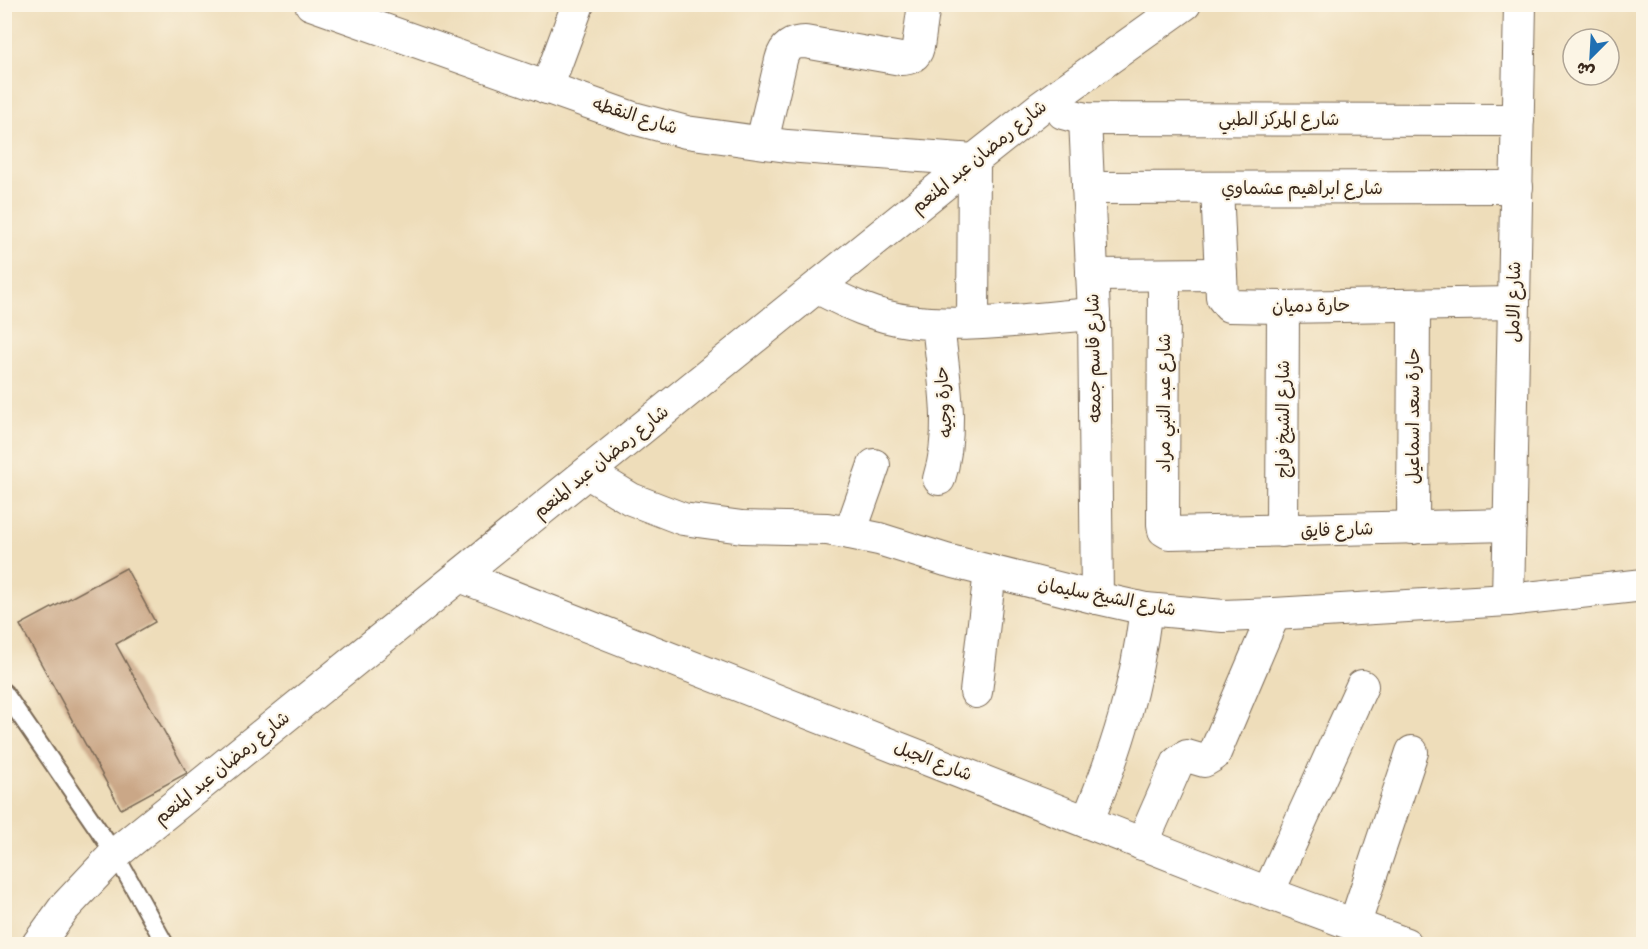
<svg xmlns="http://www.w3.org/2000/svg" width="1648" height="949" font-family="Pangolin,'Playpen Sans Arabic',sans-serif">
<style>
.building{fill:#caa787}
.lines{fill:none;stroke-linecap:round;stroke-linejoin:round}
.lane-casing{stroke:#7a6955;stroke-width:20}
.street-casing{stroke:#7a6955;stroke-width:34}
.lane{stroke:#fff;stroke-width:16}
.street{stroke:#fff;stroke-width:32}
.labels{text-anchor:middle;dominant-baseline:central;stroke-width:4.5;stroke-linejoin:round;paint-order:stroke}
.street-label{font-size:18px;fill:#3b2a1e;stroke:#fcf5e5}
</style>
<rect width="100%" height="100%" fill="#fcf5e5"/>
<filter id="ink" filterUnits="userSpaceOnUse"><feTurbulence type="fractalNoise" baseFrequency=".0167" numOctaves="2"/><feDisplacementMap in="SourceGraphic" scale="12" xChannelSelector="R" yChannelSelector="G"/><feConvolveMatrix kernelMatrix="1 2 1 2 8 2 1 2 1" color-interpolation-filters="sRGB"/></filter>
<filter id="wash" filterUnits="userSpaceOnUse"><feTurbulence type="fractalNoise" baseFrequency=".008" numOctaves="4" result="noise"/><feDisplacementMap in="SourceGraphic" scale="24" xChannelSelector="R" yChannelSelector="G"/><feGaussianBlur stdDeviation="1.35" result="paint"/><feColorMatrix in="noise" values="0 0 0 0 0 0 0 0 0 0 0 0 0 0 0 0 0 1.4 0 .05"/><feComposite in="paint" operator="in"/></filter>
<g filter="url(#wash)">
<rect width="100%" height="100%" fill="#eeddba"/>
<g id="blocks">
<polygon class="building" points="126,568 155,622 116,644 187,773 121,809 20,625"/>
</g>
</g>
<g filter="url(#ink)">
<use href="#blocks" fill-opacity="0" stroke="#7a6955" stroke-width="1.5"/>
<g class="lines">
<defs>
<polyline id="lane" points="4,692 115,854 165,944"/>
<g id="street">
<polyline points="311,4 633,118 686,132 787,146 974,160 973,322"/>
<polyline points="547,88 578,4"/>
<polyline points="1063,113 1085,119 1518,120"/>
<polyline points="1085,119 1094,314 1097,598"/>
<path d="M762,142L781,60C784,47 792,42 805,42L901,59C910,59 916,56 918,47L924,4"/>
<polyline points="1088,188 1517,187"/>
<polyline points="1217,188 1222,297 1229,306 1283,307 1514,303"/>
<polyline points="1092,275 1221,274"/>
<polyline points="1164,276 1163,524 1164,530 1169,533 1510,525"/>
<path d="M818,288C847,303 876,317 909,321C965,329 1036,318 1094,314"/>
<path d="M938,324C943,375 955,429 939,479"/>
<polyline points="588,473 631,499 683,519 742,527 827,529 850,533 879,539 946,560 1097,598 1146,609 1223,616 1274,614 1508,600 1644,585"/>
<polyline points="1413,528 1414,305"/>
<polyline points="1282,531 1283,307"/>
<polyline points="850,533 874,465"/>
<polyline points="460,576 1268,893 1406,944"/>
<polyline points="1508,600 1520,4"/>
<polyline points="976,692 990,571"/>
<path d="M1087,822C1118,748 1136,688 1146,609"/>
<polyline points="1142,844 1178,762 1187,756 1204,761 1214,755 1274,614"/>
<polyline points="1268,893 1362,686"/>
<polyline points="1354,926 1412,752"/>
<polyline points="38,944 64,908 115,854 974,160 1041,107 1185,4"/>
</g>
</defs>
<use href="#lane" class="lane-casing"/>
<use href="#street" class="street-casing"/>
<use href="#lane" class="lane"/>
<use href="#street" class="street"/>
</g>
</g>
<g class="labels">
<g class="street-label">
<text transform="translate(635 116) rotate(17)">شارع النقطه</text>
<text x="1279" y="119">شارع المركز الطبي</text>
<text transform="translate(979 157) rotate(-39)">شارع رمضان عبد المنعم</text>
<text x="1302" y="188">شارع ابراهيم عشماوي</text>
<text transform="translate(1514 302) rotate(-89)">شارع الامل</text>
<text transform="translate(1311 306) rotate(-1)">حارة دميان</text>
<text transform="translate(1094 358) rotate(-91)">شارع قاسم جمعه</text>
<text transform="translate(944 402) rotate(-94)">حارة وجيه</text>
<text transform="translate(1164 403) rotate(-90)">شارع عبد النبي مراد</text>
<text transform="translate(1413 416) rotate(-90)">حارة سعد اسماعيل</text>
<text transform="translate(1283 419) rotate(-90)">شارع الشيخ فراج</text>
<text transform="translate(601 462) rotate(-39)">شارع رمضان عبد المنعم</text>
<text transform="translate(1337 530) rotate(-2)">شارع فايق</text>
<text transform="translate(1107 597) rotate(11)">شارع الشيخ سليمان</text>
<text transform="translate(933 761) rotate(21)">شارع الجبل</text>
<text transform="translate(222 768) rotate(-39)">شارع رمضان عبد المنعم</text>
</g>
</g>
<rect width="1648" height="949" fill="none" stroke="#fcf5e5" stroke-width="24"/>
<g transform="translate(1591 57) rotate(204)"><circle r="28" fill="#fcf5e5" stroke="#afa495" stroke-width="1.5"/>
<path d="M0-4.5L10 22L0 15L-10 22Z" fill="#1f6fb2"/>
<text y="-9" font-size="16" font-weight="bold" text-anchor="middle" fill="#3b2a1e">ش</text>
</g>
</svg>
